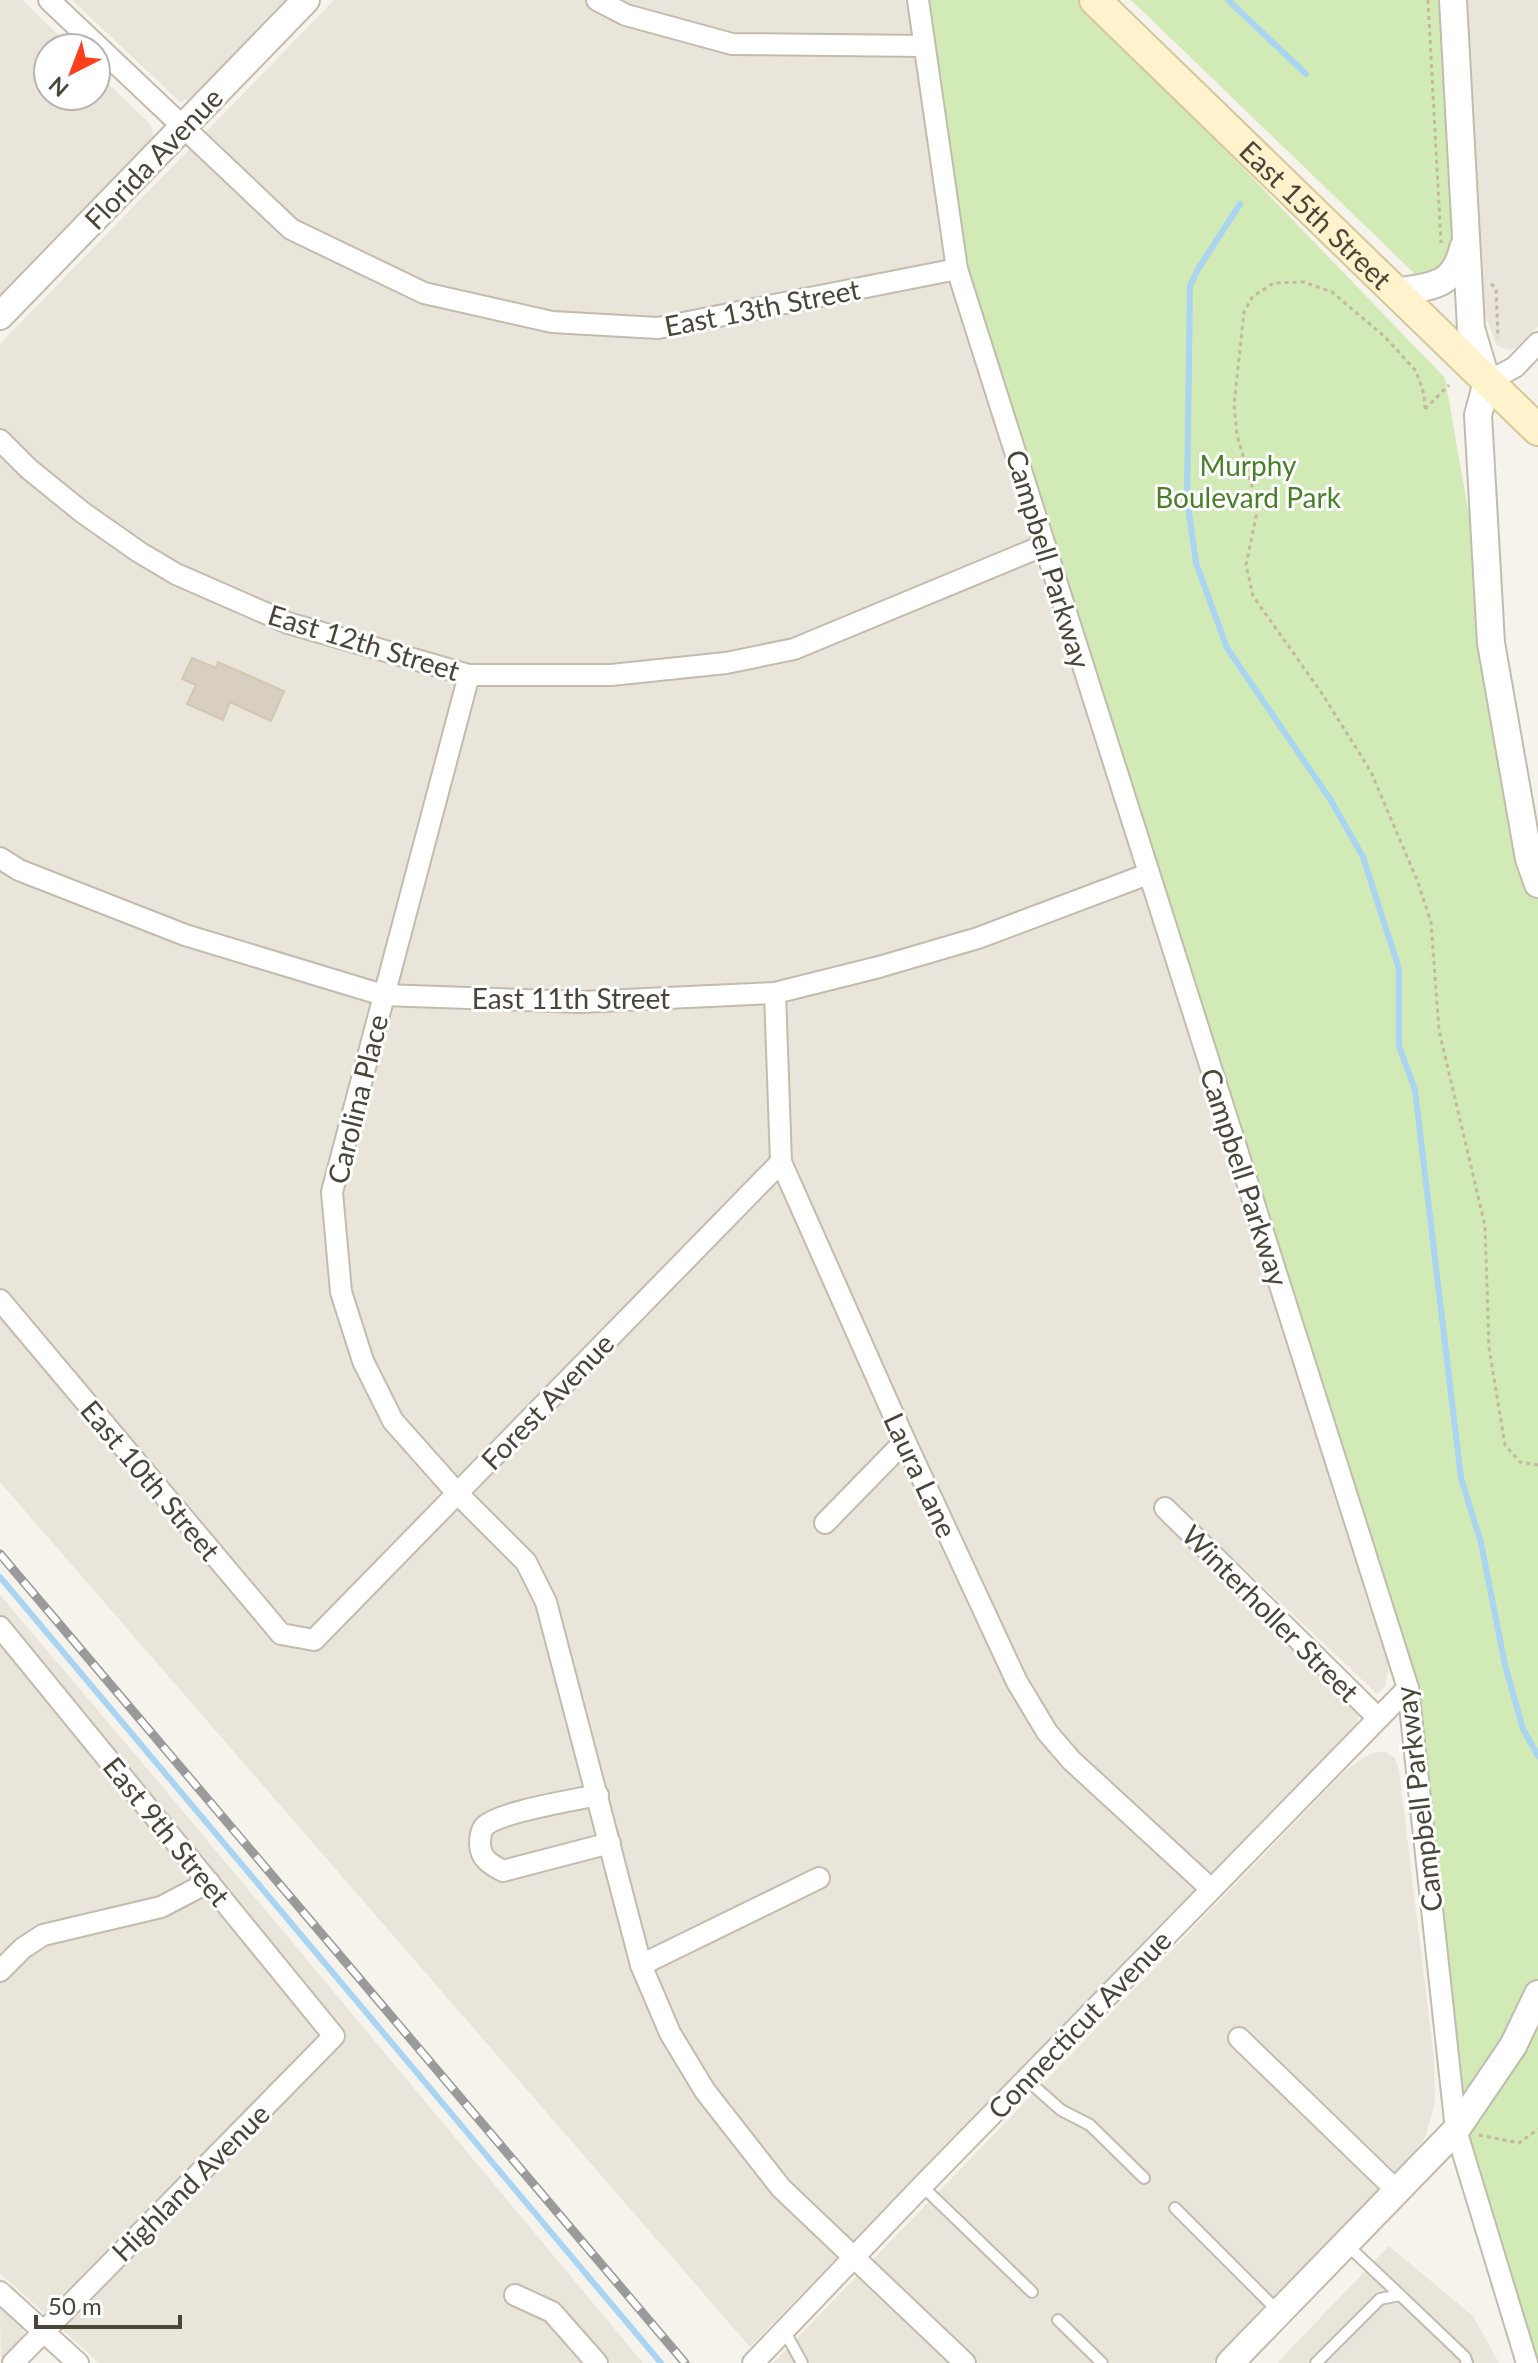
<svg xmlns="http://www.w3.org/2000/svg" width="1538" height="2363" font-family="Lato,sans-serif">
<style>
.residential{fill:#eae5da}
.green{fill:#d2eab5}
.lines{fill:none;stroke-linecap:round;stroke-linejoin:round}
.stream{stroke:#a9d4f2;stroke-width:6}
.building{fill:#d8cfc1;stroke:#d3c7b4;stroke-width:2}
.service-casing{stroke:#c2bbae;stroke-width:14}
.minor-casing{stroke:#c2bbae;stroke-width:24}
.tertiary-casing{stroke:#c2bbae;stroke-width:30}
.secondary-casing{stroke:#d6c79b;stroke-width:34}
.path{stroke:#c4b79f;stroke-width:3;stroke-dasharray:4 4;stroke-linecap:butt}
.service{stroke:#fff;stroke-width:10}
.minor{stroke:#fff;stroke-width:20}
.tertiary{stroke:#fff;stroke-width:26}
.secondary{stroke:#fff3cd;stroke-width:30}
.rail-casing{stroke:#9a9a9a;stroke-width:9}
.rail{stroke:#fff;stroke-width:6;stroke-dasharray:18;stroke-linecap:butt}
.labels{text-anchor:middle;dominant-baseline:central;stroke-width:6;stroke-linejoin:round;paint-order:stroke}
.street-label{font-size:28px;fill:#4b4439;stroke:#fff}
.park-label{font-size:28px;fill:#4a7f2a;stroke:#fff}
</style>
<rect width="100%" height="100%" fill="#f6f3ec"/>
<g class="residential">
<polygon points="0,0 22,0 72,48 48,48 48,96 96,96 96,72 150,124 154,136 0,297"/>
<polygon points="72,0 287,0 191,98 180,102"/>
<polygon points="334,0 908,0 944,242 954,296 1389,1667 1385,1687 1377,1694 1169,1497 1152,1512 1355,1709 1359,1714 1357,1723 750,2347 0,1482 0,344"/>
<polygon points="1468,0 1538,0 1538,326 1517,347 1510,350 1497,346 1484,312"/>
<polygon points="0,1595 156,1779 643,2363 99,2363 0,2273"/>
<polygon points="1376,1752 1386,1752 1395,1758 1399,1771 1434,2058 1435,2101 1431,2117 1426,2135 1415,2153 1397,2173 1213,2363 773,2363 1342,1774 1364,1757"/>
<polygon points="1389,2246 1473,2316 1499,2363 1277,2363"/>
<polygon points="0,2308 22,2328 25,2337 1,2363"/>
</g>
<g class="green">
<polygon points="918,0 1081,0 1445,378 1529,859 1538,884 1538,2363 1527,2363 1456,2130 1408,1688 957,269"/>
<polygon points="1131,0 1441,0 1455,251 1451,264 1427,280 1414,273"/>
</g>
<g class="lines">
<g class="stream">
<polyline points="1228,0 1306,74"/>
<polyline points="1240,204 1198,269 1190,286 1187,499 1196,563 1227,648 1330,799 1363,857 1399,969 1399,1046 1415,1090 1461,1478 1481,1543 1505,1665 1523,1729 1538,1756"/>
<polyline points="0,1577 661,2363"/>
</g>
</g>
<polygon class="building" points="192,658 216,668 218,662 284,691 271,721 230,702 223,720 187,704 196,685 182,679"/>
<g class="lines">
<defs>
<g id="service">
<polyline points="1026,2079 1061,2110 1090,2125 1144,2178"/>
<polyline points="922,2186 1032,2292"/>
<polyline points="1175,2208 1278,2311"/>
<polyline points="1346,2244 1400,2295"/>
<polyline points="1058,2320 1102,2363"/>
<polyline points="784,2330 802,2363"/>
<polyline points="1316,2363 1380,2299 1400,2295 1465,2357 1467,2363"/>
</g>
<g id="minor">
<polyline points="49,0 291,229 424,293 552,322 658,328 957,269"/>
<polyline points="597,0 626,15 732,44 924,46"/>
<polyline points="918,0 957,269 1408,1688 1456,2130 1527,2363"/>
<polyline points="1487,382 1515,367 1538,343"/>
<polyline points="0,440 29,469 82,512 139,552 176,574 288,623 469,675 611,675 726,663 794,649 1045,545"/>
<polyline points="469,675 332,1192 341,1292 363,1361 393,1421 457,1493 526,1562 546,1602 641,1965 670,2033 705,2091 781,2188 965,2363"/>
<polyline points="0,858 19,870 185,935 383,995 581,1002 775,993 879,967 978,938 1148,874"/>
<polyline points="775,993 781,1162 905,1441 1017,1682 1047,1732 1071,1760 1210,1888"/>
<polyline points="0,1300 281,1634 314,1640 781,1162"/>
<polyline points="1165,1508 1378,1718"/>
<polyline points="825,1523 905,1441"/>
<polyline points="0,1627 334,2036 13,2363"/>
<path d="M598,1795C575,1800 497,1812 484,1827C480,1832 480,1840 480,1845C481,1860 492,1865 503,1871L610,1843"/>
<polyline points="641,1965 819,1878"/>
<polyline points="0,1971 23,1948 43,1935 161,1907 209,1882"/>
<polyline points="1239,2038 1397,2191"/>
<polyline points="0,2292 78,2363"/>
<polyline points="515,2295 552,2312 597,2363"/>
<polyline points="753,2363 922,2186 1408,1688"/>
</g>
<g id="tertiary">
<polyline points="1453,0 1471,328 1487,382 1478,415 1491,643 1529,859 1538,884"/>
<path d="M1395,292C1430,286 1454,288 1463,248"/>
<polyline points="0,316 306,0"/>
<polyline points="1230,2363 1456,2130 1513,2046 1538,1994"/>
</g>
<g id="secondary">
<path id="s1" d="M1095,0L1538,430"/>
</g>
</defs>
<use href="#service" class="service-casing"/>
<use href="#minor" class="minor-casing"/>
<use href="#tertiary" class="tertiary-casing"/>
<use href="#secondary" class="secondary-casing"/>
<g class="path">
<polyline points="1428,0 1441,243"/>
<polyline points="1491,284 1496,288 1498,338"/>
<polyline points="1425,409 1424,394 1416,371 1385,337 1332,292 1304,282 1274,283 1253,296 1244,312 1234,405 1237,435 1258,507 1246,565 1253,596 1321,692 1371,772 1417,880 1431,922 1439,1030 1485,1226 1489,1348 1505,1445 1520,1462 1538,1465"/>
<polyline points="1425,409 1449,385"/>
<polyline points="1479,2135 1519,2143 1538,2129"/>
</g>
<use href="#service" class="service"/>
<use href="#minor" class="minor"/>
<use href="#tertiary" class="tertiary"/>
<use href="#secondary" class="secondary"/>
<defs>
<polyline id="rail" points="0,1554 685,2363"/>
</defs>
<use href="#rail" class="rail-casing"/>
<use href="#rail" class="rail"/>
</g>
<g class="labels">
<g class="street-label">
<text transform="translate(153 158) rotate(-46)">Florida Avenue</text>
<text stroke="none"><textPath href="#s1" startOffset="308">East 15th Street</textPath></text>
<text transform="translate(762 307) rotate(-11)">East 13th Street</text>
<text transform="translate(1049 559) rotate(73)">Campbell Parkway</text>
<text transform="translate(364 642) rotate(17)">East 12th Street</text>
<text x="571" y="998">East 11th Street</text>
<text transform="translate(357 1099) rotate(-76)">Carolina Place</text>
<text transform="translate(1245 1177) rotate(72)">Campbell Parkway</text>
<text transform="translate(547 1401) rotate(-46)">Forest Avenue</text>
<text transform="translate(921 1475) rotate(65)">Laura Lane</text>
<text transform="translate(151 1480) rotate(50)">East 10th Street</text>
<text transform="translate(1271 1613) rotate(45)">Winterholler Street</text>
<text transform="translate(1418 1799) rotate(-97)">Campbell Parkway</text>
<text transform="translate(167 1831) rotate(51)">East 9th Street</text>
<text transform="translate(1079 2024) rotate(-46)">Connecticut Avenue</text>
<text transform="translate(190 2182) rotate(-45)">Highland Avenue</text>
</g>
<g class="park-label">
<text x="1248" y="465">Murphy<tspan x="1248" dy="32">Boulevard Park</tspan></text>
</g>
</g>
<g transform="translate(72 72) rotate(222)"><circle r="38" fill="#ffffff" stroke="#b7b4b0" stroke-width="2"/>
<path d="M0-6L14 30L0 20L-14 30Z" fill="#fc3f1d"/>
<text y="-12" font-size="22" font-weight="bold" text-anchor="middle" fill="#4b4439">N</text>
</g>
<path d="M36 2315v12h144v-12" fill="none" stroke="#4b4439" stroke-width="4"/>
<text x="48" y="2315" font-size="24" fill="#4b4439" stroke="#ffffff" stroke-width="6" paint-order="stroke">50 m</text>
</svg>
